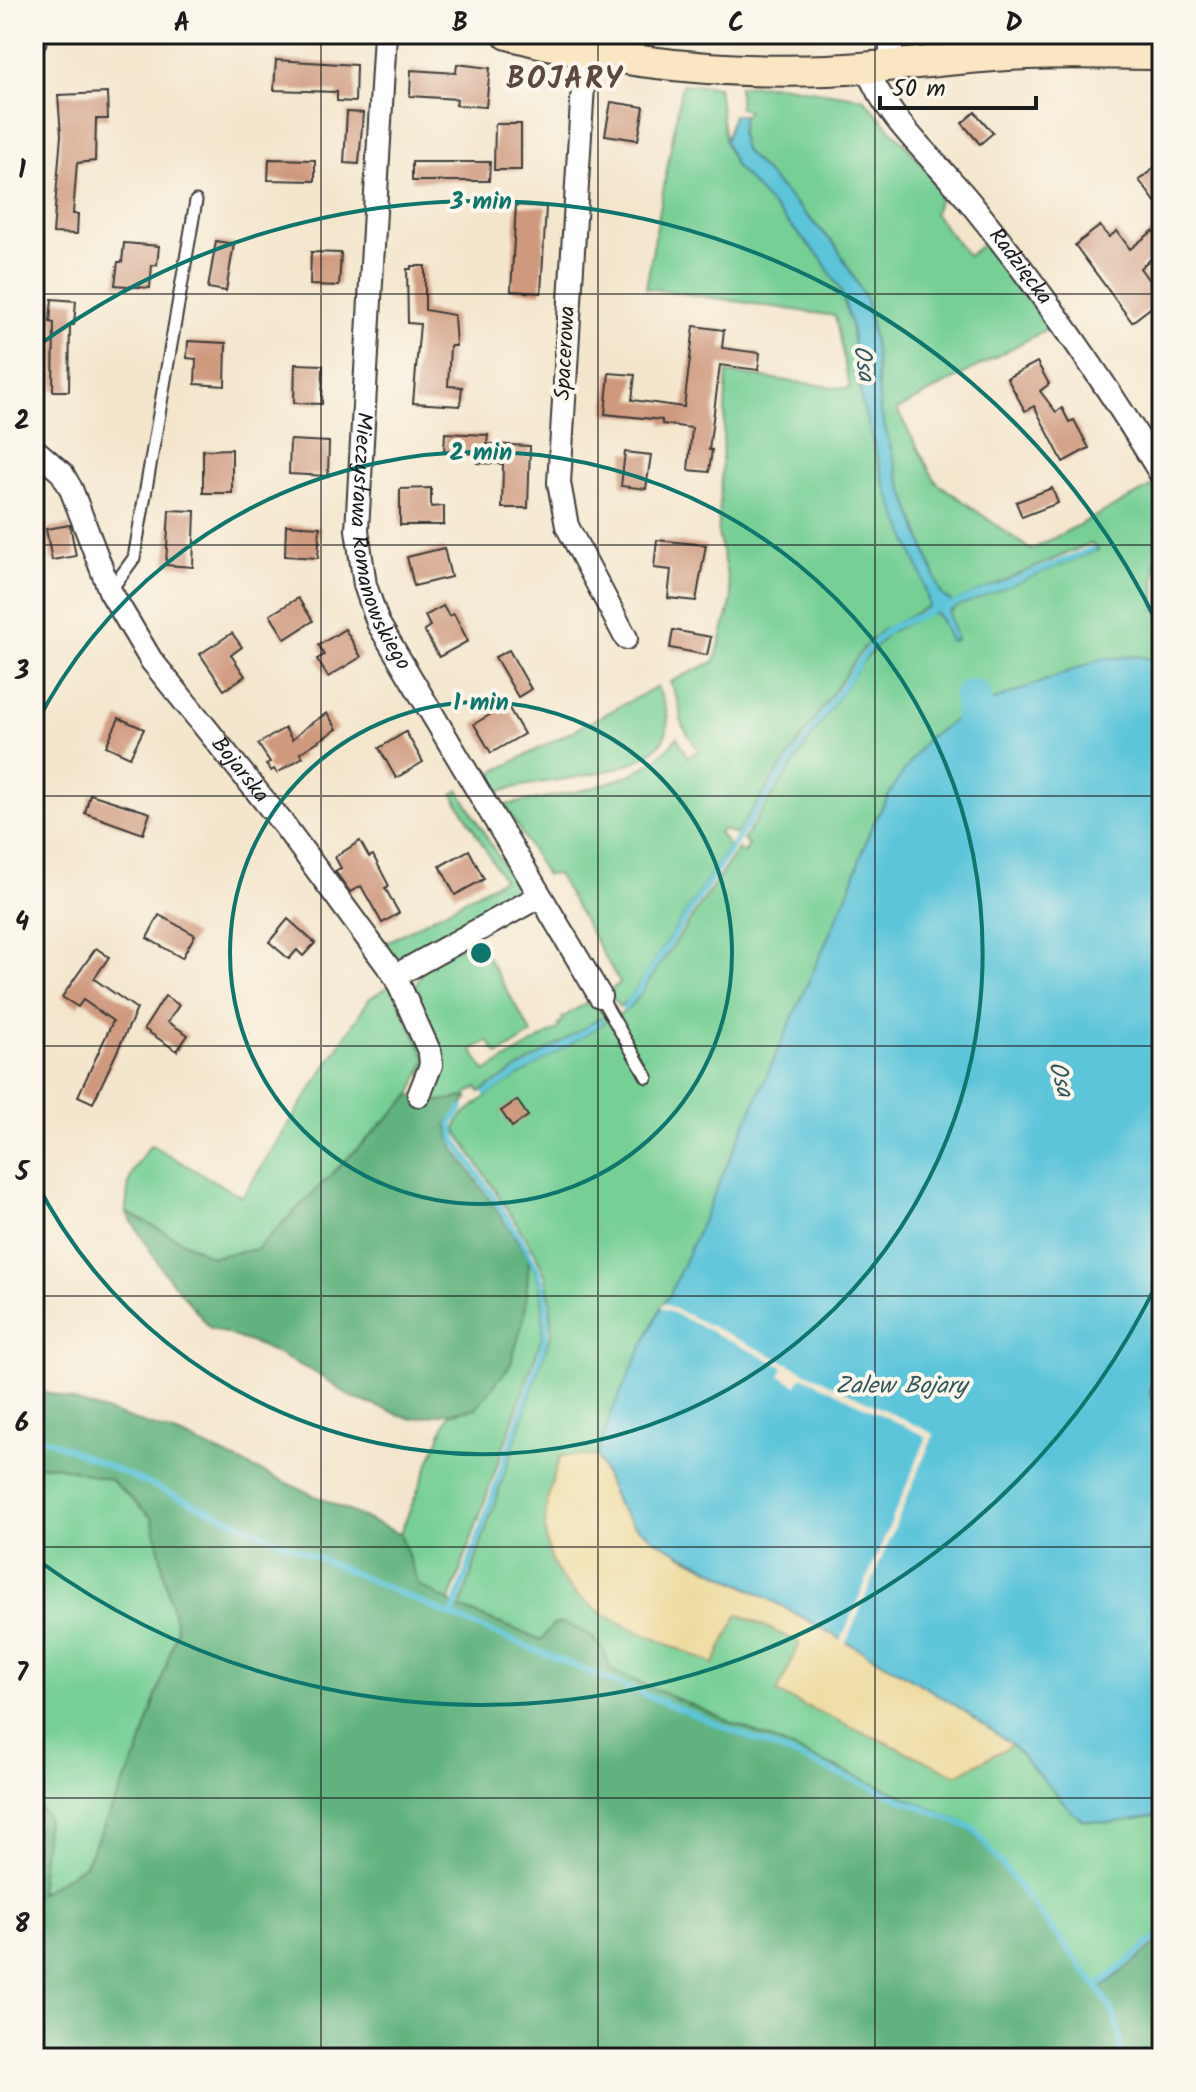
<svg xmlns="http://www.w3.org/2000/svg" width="1196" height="2092" font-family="Kalam,sans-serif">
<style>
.green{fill:#76cf95;stroke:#497658;stroke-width:2}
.forest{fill:#60b27e;stroke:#3e674d;stroke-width:2}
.sand{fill:#eeda9e;stroke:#857b5d;stroke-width:2}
.water{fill:#5dc5da;stroke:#3c707b;stroke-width:2}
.pier{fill:#f4e6cd}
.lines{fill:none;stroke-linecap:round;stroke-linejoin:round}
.stream{stroke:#5dc5da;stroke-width:6}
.river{stroke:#5dc5da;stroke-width:38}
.building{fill:#cf997e}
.lane-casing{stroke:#3c3a37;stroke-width:15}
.street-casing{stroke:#3c3a37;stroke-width:26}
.secondary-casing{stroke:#3c3a37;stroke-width:34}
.lane{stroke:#fff;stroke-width:11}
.street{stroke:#fff;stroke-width:22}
.secondary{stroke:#fbe6c4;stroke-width:30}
.grid{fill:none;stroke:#1c1c1c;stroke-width:2;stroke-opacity:0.55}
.ring{fill:none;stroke:#0f766e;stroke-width:4}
.labels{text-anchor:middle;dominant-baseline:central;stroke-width:8;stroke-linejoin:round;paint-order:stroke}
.street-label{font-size:22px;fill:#1c1c1c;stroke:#fbf7ec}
.water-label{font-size:24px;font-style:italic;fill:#33575e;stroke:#fbf7ec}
.district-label{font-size:30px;font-weight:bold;letter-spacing:2px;fill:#5b483e;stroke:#fbf7ec}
.centre{fill:#0f766e;stroke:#fbf7ec;stroke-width:4}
.ring-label{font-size:24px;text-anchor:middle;font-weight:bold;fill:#0f766e;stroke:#fbf7ec;stroke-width:8;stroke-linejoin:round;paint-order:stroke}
.neatline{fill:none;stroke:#1c1c1c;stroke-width:3}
.grid-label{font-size:26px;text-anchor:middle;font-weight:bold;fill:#1c1c1c}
</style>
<rect width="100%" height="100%" fill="#fbf7ec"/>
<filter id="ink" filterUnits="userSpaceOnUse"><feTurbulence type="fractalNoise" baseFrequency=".0125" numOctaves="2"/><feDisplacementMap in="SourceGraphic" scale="16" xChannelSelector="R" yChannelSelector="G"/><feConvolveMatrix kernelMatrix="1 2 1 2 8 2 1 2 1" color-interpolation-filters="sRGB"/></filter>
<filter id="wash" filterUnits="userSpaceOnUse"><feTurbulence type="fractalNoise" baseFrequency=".006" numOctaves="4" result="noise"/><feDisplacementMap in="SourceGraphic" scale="32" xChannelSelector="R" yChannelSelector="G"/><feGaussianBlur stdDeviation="1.8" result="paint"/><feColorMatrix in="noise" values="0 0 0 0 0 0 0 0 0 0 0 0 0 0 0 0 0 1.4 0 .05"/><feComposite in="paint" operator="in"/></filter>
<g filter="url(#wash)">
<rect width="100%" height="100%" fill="#f4e6cd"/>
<g class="green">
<path d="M682,84L718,87L725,142L735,166L821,258L841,291L851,325L862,403L922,576L929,606L881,631L865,646L735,835L724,829L719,833L729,846L630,998L619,1007L609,991L620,983L614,973L557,874L546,875L505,805C560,794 644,787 677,737L687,757L699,751L682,725L679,704L670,682L715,661L732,599L718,533L727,373L850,389L835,316L646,288Z"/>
<path d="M777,85L863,98L943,187L934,213L968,256L984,243L1049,328L897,410L936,482L1031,550L1155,485L1162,497V559H1156L1155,610L1162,611V1929L1101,1990L967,1824L610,1670L595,1639L581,1631L561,1623L553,1625L542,1640L460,1608L551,1333V1303L546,1277L535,1252L456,1130L458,1122L463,1115L488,1095L604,1023L600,1018L480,1092L477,1087L467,1094L468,1099L463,1097L447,1101H420L426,1092C421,1057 398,984 432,961C445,952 462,946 477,939L532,1034L498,1055L488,1041L472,1050L485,1072L559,1028L558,1024L563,1021L562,1018L591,1000L600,1008L608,1021L628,1009L639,996L738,849L744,853L749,845L743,840L860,665L876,647L888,633L926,614L935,613L956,641L949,613L954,608L1098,550L1091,543L953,603L942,595L898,475L880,409L874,341L866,299L836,246L744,150C740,137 737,121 748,111L739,107V86Z"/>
<path d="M657,687C663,700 670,714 667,729C657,780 537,777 499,792L488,775Z"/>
<polygon points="459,790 520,894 407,959 394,961 382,945 503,879 453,794"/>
<path d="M391,985L426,1059L411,1095L257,1249L212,1257L126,1212C128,1178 129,1172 151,1145L242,1197L370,998Z"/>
<path d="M529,1258C543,1284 545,1308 542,1337L449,1603L419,1585L400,1534L449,1414L476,1408L525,1314Z"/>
<polygon points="34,1465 56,1466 111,1480 152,1518 177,1631 138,1754 85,1865 38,1894 47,1817 34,1802"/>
</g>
<g class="forest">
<path d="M411,1095C427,1105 446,1101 463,1097L468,1099L447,1124L453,1146L529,1258L525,1314L511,1364L476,1408L412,1419L353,1398L314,1372L261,1346L210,1328L163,1271L126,1212L212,1257L257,1249Z"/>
<path d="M34,1388L180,1435L400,1534L419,1585L460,1608L541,1640C545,1636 549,1628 554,1625C567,1617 597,1640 604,1651C607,1657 609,1664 610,1670L967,1824L1100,1989L1162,1939V2058H34V1802L47,1817L39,1894L85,1865L138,1754L177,1631L152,1518L111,1480L56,1466L34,1465Z"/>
</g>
<path class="sand" d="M561,1456H597L618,1506L681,1555L762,1595L897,1670L960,1708L1012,1745L957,1775L777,1693L800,1643L738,1614L714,1664C611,1618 504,1596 561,1456Z"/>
<g class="water">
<polygon points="733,115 743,115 740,134 744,150 836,246 866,299 874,341 880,409 898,475 939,588 942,595 953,603 949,613 956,640 950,641 939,616 935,613 926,614 925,609 929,605 922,576 884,482 862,403 851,325 841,291 821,258 735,166 725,142"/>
<polygon points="1136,656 1162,661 1162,1366 1152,1379 1150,1395 1154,1402 1162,1406 1162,1815 1110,1823 1084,1820 1072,1812 1012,1745 960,1708 897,1670 762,1595 658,1542 633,1524 618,1506 597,1456 612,1411 663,1303 669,1296 850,888 871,827 897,781 927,738 974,708 1101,659"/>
</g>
<polygon class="pier" points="663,1303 934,1434 845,1645 840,1643 927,1437 802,1376 797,1385 780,1376 784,1367 661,1307"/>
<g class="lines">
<g class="stream">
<polyline points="948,607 1093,549"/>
<polyline points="624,1008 636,994 729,851 869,648 890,628 933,610"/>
<polyline points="486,1093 600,1022"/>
<polyline points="34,1434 452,1616 974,1829 1097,1987 1162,1933"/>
<path d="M452,1616L541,1354C559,1293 535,1261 503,1212C487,1188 471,1164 455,1140L451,1123L462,1108"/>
<path d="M1097,1987C1116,2016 1121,2023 1120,2058"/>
</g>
<polyline class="river" points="972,698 974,708 973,759"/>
</g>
<g id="blocks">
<g class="building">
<polygon points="276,60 356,65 355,102 337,101 337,92 274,90"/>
<polygon points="457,64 490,68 486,107 456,105 457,99 410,96 411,70 456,73"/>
<polygon points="107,93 108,119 96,119 95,161 77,163 73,214 78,214 77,234 53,233 61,135 58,95"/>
<polygon points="611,102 644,107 638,140 605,135"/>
<polygon points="347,112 363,113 359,164 344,163"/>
<polygon points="975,112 993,133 980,144 962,123"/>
<polygon points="495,124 521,124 521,170 494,170"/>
<polygon points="269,159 315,160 315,181 268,180"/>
<polygon points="412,162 490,162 489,181 412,181"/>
<polygon points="1162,162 1162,211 1139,180"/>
<polygon points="516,205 546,207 541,293 511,291"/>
<polygon points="1100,226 1109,237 1117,231 1130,249 1153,231 1162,242 1162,250 1140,268 1162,299 1132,322 1075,245"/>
<polygon points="216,241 234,244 226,291 208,288"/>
<polygon points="124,243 159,246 157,265 152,265 150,288 115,285 118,262 122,262"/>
<polygon points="311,252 341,253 339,286 310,285"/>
<polygon points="411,266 425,266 425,310 454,315 456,346 450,346 448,386 462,387 460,406 413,403 420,324 408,323 407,269 411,269"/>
<polygon points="52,299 76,301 74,325 70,325 69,391 53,391 54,323 50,322"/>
<polygon points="694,326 724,330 722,348 760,353 758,370 720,365 709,450 712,450 709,472 688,470 692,428 662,424 662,420 605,414 609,373 635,375 632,400 684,407"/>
<polygon points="188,341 226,343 225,386 195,384 196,359 187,358"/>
<polygon points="1037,362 1049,384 1040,391 1056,412 1062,408 1069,422 1074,420 1089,448 1063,462 1034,406 1025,411 1007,378"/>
<polygon points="295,364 323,365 322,404 294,403"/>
<polygon points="445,433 488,435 487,444 530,446 528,508 502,508 503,464 477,463 478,454 444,452"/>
<polygon points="290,440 329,442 328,476 289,474"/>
<polygon points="232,449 232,493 203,493 203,450"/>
<polygon points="625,452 651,455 646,489 621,486"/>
<polygon points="431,488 431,507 444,506 444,525 400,525 400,489"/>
<polygon points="1052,488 1058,503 1022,517 1016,502"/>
<polygon points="169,510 195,511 193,567 166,565"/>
<polygon points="70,525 76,556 52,560 46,529"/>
<polygon points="286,525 320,527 318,558 285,556"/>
<polygon points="657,540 706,545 696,601 668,598 671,570 654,568"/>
<polygon points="444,548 451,577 414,586 407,557"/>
<polygon points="298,598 313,621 285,639 270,615"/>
<polygon points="443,606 449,616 454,614 468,641 439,657 424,630 430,626 425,616"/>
<polygon points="345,629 361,657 328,677 317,659 324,655 319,645"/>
<polygon points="673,630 711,637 707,655 670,648"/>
<polygon points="232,633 242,647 231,655 245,676 224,690 200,654"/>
<polygon points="509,650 531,689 518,697 495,657"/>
<polygon points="507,705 524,734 491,753 474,724"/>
<polygon points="327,713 337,729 300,753 303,757 277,773 274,769 271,771 266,765 270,762 258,744 285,728 292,740 306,727"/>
<polygon points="119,718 144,729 130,757 106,746"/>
<polygon points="406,732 423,762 396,778 379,748"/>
<polygon points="90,794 150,813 143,834 85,813"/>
<polygon points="360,841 369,857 373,855 389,886 385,888 399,913 382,923 361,886 350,892 335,871 341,868 335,857"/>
<polygon points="469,850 484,879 455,895 440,866"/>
<polygon points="159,915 195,935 182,958 147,938"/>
<polygon points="288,919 315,943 303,956 297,950 289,959 269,942"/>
<polygon points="96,948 109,957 94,979 137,1009 93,1103 78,1096 113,1021 83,1000 78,1007 62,997"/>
<polygon points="165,996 179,1005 168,1022 188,1035 177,1051 144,1029"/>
<polygon points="517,1100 528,1116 512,1127 501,1111"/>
</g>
</g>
</g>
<g filter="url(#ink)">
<use href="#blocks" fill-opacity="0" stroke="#3c3a37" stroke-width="2"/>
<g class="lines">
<defs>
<g id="lane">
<polyline points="110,591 134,558 196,201"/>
<polyline points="600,996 647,1077"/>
</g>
<g id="street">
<path id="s1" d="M385,34L357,530L365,585L378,623L600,996"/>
<polyline points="890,34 892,64"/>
<polyline points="34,43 37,34"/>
<polyline points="585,52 559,483 567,526 626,638"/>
<path id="s2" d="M866,66C885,119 939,163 973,206C1042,292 1106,382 1162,476"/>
<path id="s3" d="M34,449L62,473L71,489L110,591L151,660L284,825L395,976L430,1053L431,1065L419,1095"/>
<polyline points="395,976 540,896"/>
</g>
<path id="secondary" d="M508,34C611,62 721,74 828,70C895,67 961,57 1028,54C1072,52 1118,54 1162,54"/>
</defs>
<use href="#lane" class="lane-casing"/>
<use href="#street" class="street-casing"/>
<use href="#secondary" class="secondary-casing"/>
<use href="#lane" class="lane"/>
<use href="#street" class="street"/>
<use href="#secondary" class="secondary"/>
</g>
</g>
<path class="grid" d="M321,34V2058M598,34V2058M875,34V2058M34,294H1162M34,545H1162M34,796H1162M34,1046H1162M34,1296H1162M34,1547H1162M34,1798H1162"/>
<g class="ring">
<circle cx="481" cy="953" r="251"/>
<path d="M35 726A501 501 0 1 1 35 1180"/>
<path d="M1160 1277A752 752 0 0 1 39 1561M39 345A752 752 0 0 1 1160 629"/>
</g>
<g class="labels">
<g class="street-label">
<text stroke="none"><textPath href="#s2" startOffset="254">Radzięcka</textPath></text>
<text transform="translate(566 353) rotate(-87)">Spacerowa</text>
<text stroke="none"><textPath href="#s1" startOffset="512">Mieczysława Romanowskiego</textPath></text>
<text stroke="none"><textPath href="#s3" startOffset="386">Bojarska</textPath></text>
</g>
<g class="water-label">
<text transform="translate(863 363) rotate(81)">Osa</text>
<text transform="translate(1060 1079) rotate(74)">Osa</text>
<text x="901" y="1386">Zalew Bojary</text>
</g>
<g class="district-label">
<text x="565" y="80">BOJARY</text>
</g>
</g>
<circle cx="481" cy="953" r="12" class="centre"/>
<g class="ring-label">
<text x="481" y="209">3 min</text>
<text x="481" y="460">2 min</text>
<text x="481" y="710">1 min</text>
</g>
<rect width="1196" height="2092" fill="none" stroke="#fbf7ec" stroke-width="88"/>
<path d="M880 96v12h156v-12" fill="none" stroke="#1c1c1c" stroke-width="4"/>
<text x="892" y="96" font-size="24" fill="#1c1c1c" stroke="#fbf7ec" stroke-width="6" paint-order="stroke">50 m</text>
<rect x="44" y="44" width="1108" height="2004" class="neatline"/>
<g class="grid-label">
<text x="182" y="31">A</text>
<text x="460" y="31">B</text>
<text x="736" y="31">C</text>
<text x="1014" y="31">D</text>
<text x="22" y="178">1</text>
<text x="22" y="429">2</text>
<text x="22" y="679">3</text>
<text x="22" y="930">4</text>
<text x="22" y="1180">5</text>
<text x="22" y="1431">6</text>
<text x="22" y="1681">7</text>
<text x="22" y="1932">8</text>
</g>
</svg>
